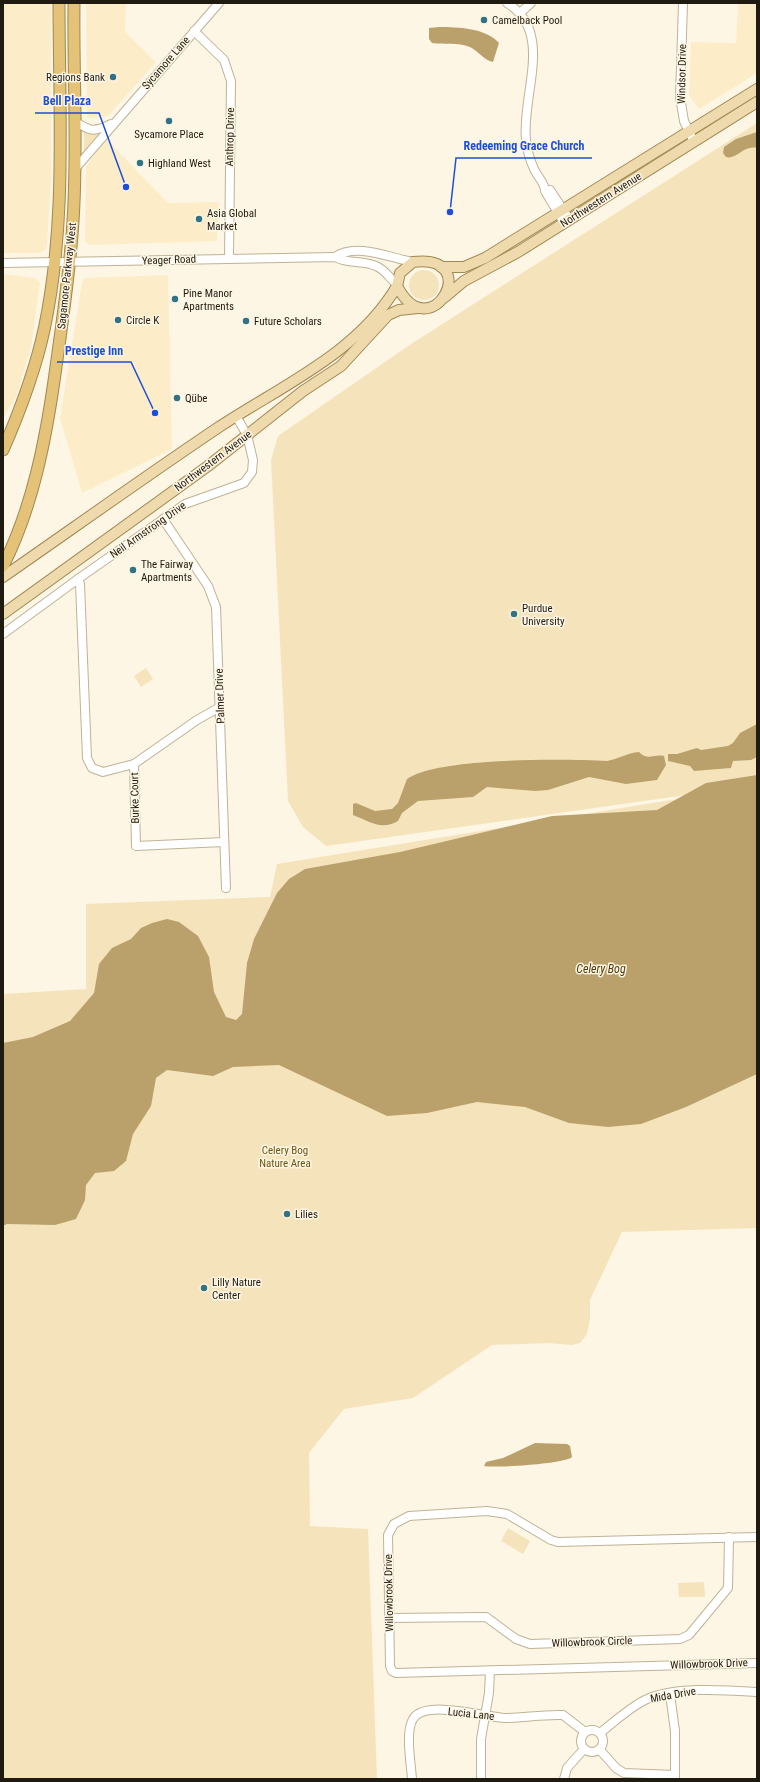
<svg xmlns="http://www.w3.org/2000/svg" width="760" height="1782" font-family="'Roboto Condensed',sans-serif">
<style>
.built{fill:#fdecc8}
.green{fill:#f5e3bc}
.water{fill:#baa16b}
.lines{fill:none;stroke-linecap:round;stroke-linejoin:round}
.minor-casing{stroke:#bfb296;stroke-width:10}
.major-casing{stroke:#9f8853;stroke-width:12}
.highway-casing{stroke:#9f8853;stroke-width:13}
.minor{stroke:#fff;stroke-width:8}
.major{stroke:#efdaad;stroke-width:10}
.highway{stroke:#e4c277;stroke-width:11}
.poi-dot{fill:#317385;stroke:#fef6e4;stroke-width:1.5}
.labels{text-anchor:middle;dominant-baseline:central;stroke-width:3;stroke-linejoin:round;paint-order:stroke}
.poi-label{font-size:11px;fill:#201b11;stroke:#fef6e4;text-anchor:start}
.street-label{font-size:11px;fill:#201b11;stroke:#fef6e4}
.park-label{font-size:11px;fill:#6e5411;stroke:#fef6e4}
.water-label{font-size:12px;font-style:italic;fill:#4e3c0f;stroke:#fef6e4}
.leader{fill:none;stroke:#1d4ed8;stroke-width:1.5}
.callout-dot{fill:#1d4ed8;stroke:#fef6e4;stroke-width:1.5}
.callout-label{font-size:12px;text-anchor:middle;font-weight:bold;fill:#1d4ed8;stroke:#fef6e4;stroke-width:3;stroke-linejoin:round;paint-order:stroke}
</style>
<rect width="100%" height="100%" fill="#fef6e4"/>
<g class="built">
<polygon points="3,3 51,3 51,181 47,245 45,250 40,253 3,253"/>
<polygon points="86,3 126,3 125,32 156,62 108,116 87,118"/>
<polygon points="738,3 757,3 757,73 699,109 689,95 691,42 736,43"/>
<polygon points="105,138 168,203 219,202 217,241 90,245 85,241 86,167"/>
<polygon points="3,274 36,278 40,283 31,347 16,397 3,419"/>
<polygon points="168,275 172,449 82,493 60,418 82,283 85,278"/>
</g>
<g class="green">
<polygon points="757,123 757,785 326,846 303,827 288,801 271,460 278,436 408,346"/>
<polygon points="84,131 94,134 102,133 84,153"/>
<circle cx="424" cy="285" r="15"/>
<polygon points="146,668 153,679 141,687 134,676"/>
<polygon points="757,786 757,1228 622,1232 590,1300 590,1319 587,1334 580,1343 572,1345 548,1343 492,1345 413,1398 344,1409 309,1453 310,1526 368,1529 377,1779 3,1779 3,994 86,989 86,904 270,897 277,864"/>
<polygon points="508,1528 530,1541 523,1554 501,1541"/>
<polygon points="704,1582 705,1597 679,1597 678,1583"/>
</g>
<g class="water">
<path d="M439,27C458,27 486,28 499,43L493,62C484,60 478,51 470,47C458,42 444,45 432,43L429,39V28Z"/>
<path d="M757,132V148C743,145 737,160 726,157L723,153L724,147L736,139Z"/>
<polygon points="757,724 757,757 751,760 733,761 731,768 694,771 690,766 668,761 668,754 677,754 697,748 701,750 728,746 733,743 740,733"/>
<path d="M639,752C647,761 654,754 664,756L666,765L657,780L626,784L589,777L548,790L535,791L487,787L473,797L418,801L402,813L398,821C381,831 369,821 353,815V804L356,803L375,811L392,809L398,803L407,779C439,757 565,759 607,761C618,759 627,753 639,752Z"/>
<polygon points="757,775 757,1074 686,1107 641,1124 608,1127 569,1123 525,1107 477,1102 427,1113 387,1116 279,1065 233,1067 213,1076 167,1070 156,1078 151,1106 133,1134 126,1161 114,1171 95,1173 86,1185 85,1200 76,1219 55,1225 7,1224 3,1226 3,1043 33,1037 70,1021 94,993 99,964 112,948 131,939 141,928 152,923 167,919 179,922 198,936 209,957 214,992 226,1017 236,1020 242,1014 247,963 254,939 277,893 289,879 305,869 400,852 552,816 657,810 706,783"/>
<path d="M535,1443L567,1444L570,1446L572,1457C565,1464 496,1468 484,1466L486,1462L503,1458Z"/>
</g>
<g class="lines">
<defs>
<g id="minor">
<path d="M507,3C555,32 521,95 526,140C527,150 530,160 534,169C537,176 545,183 545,191L564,223"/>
<polyline points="683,3 680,97 684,121 694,142"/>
<polyline points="520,13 531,3"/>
<polyline points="194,31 224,60 231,81 229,258"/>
<path d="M74,121C90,131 93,133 111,124"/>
<polyline points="74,170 219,3"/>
<polyline points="550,190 570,220"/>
<path d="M335,257C356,242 390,258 413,262"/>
<path d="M3,263L335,257C349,265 363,259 378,267C386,271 390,279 397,284"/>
<polyline points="163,519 208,586 216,607 226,888"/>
<polyline points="78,579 80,584 87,758 92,768 103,772 134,764"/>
<polyline points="3,634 78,579 185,504 244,483 252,472 253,460 247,435 236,416"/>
<polyline points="220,707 197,720 134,764 136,846 224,842"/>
<polyline points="757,1537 558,1542 551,1540 507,1514 487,1511 409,1516 394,1524 388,1535 390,1666 392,1671 396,1673 757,1663"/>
<polyline points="389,1618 486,1617 516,1639 530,1644 680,1639 689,1635 728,1588 729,1537"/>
<polyline points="670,1694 675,1731 675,1779"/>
<circle cx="592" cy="1741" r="11"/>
<path d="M600,1733C614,1722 629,1708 645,1700C673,1686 725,1690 757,1692"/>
<polyline points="600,1750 616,1768 624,1773 675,1775"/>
<path d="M412,1779C411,1763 405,1732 413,1719C425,1699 486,1717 505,1718C524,1718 543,1714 563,1715L585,1732"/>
<polyline points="481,1779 481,1739 489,1693 490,1671"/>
<polyline points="564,1779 567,1768 584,1749"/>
</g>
<g id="major">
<path d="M413,262C485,253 431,351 397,286L400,273Z"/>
<polyline points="441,267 464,267 485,258 757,89"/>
<polyline points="445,297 464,281 518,252 757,102"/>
<path d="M3,577C75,527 146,476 219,427C281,386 358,353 397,286"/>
<polyline points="3,614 208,466 303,391 341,366 388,315 399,310 418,308"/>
</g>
<g id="highway">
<path d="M3,450C20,411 35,371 44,330C67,223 59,111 59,3"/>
<path d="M3,566C33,507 46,438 55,374C62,323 70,272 73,221C78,148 73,75 74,3"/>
</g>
</defs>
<use href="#minor" class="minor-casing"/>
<use href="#major" class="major-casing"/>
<use href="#highway" class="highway-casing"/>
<use href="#minor" class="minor"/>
<use href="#major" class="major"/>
<use href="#highway" class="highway"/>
</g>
<g class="poi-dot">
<circle cx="484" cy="20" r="4"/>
<circle cx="113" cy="77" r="4"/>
<circle cx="169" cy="121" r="4"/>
<circle cx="140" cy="163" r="4"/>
<circle cx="199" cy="219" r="4"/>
<circle cx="175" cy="299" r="4"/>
<circle cx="118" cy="320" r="4"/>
<circle cx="246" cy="321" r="4"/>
<circle cx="177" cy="398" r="4"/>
<circle cx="133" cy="570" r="4"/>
<circle cx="514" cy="614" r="4"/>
<circle cx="287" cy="1214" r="4"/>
<circle cx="204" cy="1288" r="4"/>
</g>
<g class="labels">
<g class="poi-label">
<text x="492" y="20">Camelback Pool</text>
<text x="105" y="77" text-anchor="end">Regions Bank</text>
<text x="169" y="134" text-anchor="middle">Sycamore Place</text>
<text x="148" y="163">Highland West</text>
<text x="207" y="213">Asia Global<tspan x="207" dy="13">Market</tspan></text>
<text x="183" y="293">Pine Manor<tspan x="183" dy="13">Apartments</tspan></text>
<text x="126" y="320">Circle K</text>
<text x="254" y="321">Future Scholars</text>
<text x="185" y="398">Qübe</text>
<text x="141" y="564">The Fairway<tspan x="141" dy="13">Apartments</tspan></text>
<text x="522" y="608">Purdue<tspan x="522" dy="13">University</tspan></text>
<text x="295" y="1214">Lilies</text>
<text x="212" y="1282">Lilly Nature<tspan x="212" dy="13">Center</tspan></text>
</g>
<g class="street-label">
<text transform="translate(166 63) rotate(-49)">Sycamore Lane</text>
<text transform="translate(682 74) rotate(-89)">Windsor Drive</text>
<text transform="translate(230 137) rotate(-89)">Anthrop Drive</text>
<text transform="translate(601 200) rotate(-32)">Northwestern Avenue</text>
<text transform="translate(169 260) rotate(-2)">Yeager Road</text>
<text transform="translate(67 276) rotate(-84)">Sagamore Parkway West</text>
<text transform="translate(213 461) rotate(-37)">Northwestern Avenue</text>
<text transform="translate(148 530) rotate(-35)">Neil Armstrong Drive</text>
<text transform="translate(220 696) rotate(-92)">Palmer Drive</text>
<text transform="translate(135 798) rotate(-91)">Burke Court</text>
<text transform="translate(389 1593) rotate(-91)">Willowbrook Drive</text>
<text transform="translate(592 1642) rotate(-2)">Willowbrook Circle</text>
<text transform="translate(709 1664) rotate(-2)">Willowbrook Drive</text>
<text transform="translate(673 1695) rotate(-10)">Mida Drive</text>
<text transform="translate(471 1714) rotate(6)">Lucia Lane</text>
</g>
<g class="park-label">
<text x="285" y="1150">Celery Bog<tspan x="285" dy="13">Nature Area</tspan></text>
</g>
<g class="water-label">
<text x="601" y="969">Celery Bog</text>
</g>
</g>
<path class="leader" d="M126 187L99 113H35M450 212L456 158H592M155 413L131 362H57"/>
<g class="callout-dot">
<circle cx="126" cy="187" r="4"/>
<circle cx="450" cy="212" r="4"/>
<circle cx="155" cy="413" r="4"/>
</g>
<g class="callout-label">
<text x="67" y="105">Bell Plaza</text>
<text x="524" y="150">Redeeming Grace Church</text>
<text x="94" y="355">Prestige Inn</text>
</g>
<rect width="760" height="1782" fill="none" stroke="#201b11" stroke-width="8"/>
</svg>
